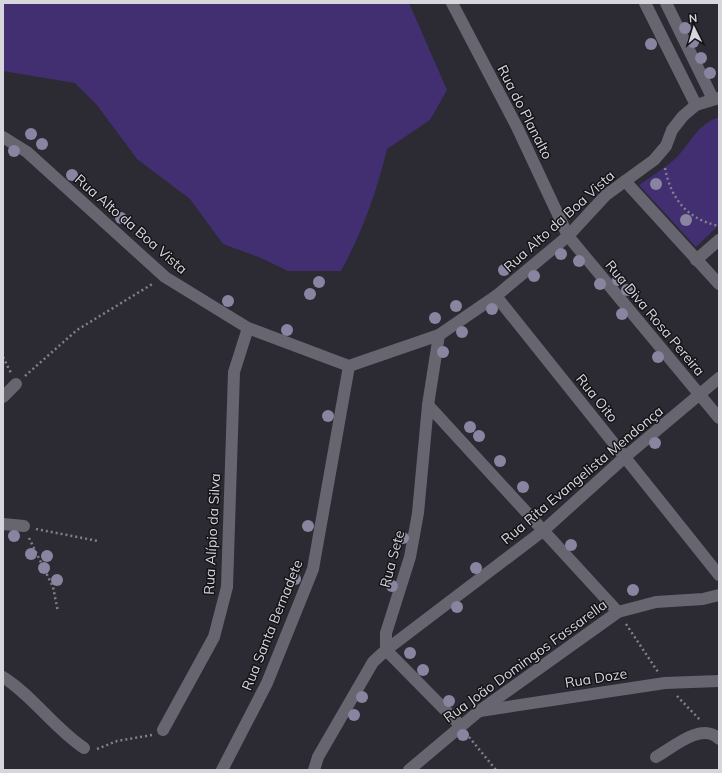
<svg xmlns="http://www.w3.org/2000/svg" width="722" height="773" font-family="Mulish,sans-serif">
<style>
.green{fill:#422f72}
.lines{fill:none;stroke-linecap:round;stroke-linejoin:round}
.path{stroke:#828088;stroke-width:2.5;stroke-dasharray:2 3;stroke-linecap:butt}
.minor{stroke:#67656f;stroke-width:12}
.tree{fill:#8984a0}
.labels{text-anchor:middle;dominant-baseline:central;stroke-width:3;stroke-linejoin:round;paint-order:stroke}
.street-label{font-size:14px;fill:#d7d6dc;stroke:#141317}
</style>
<rect width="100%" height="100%" fill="#2c2a33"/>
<g class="green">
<path d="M3,3H409L447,90L430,120L387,149C376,194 363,230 341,271H288L261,258L223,244L190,199L137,159L97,105L75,83L3,71Z"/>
<path d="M719,117V225L696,247L639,185C651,176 666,168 677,157C691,142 698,124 719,117Z"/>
</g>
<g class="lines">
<g class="path">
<path d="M665,168C671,199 687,219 719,226"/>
<polyline points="3,357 11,373"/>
<polyline points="25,376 77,330 154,283"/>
<polyline points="36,529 98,541"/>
<polyline points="29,538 53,587 58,612"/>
<polyline points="626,624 658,672"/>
<polyline points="677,696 701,721"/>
<polyline points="469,737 496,770"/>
<polyline points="97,749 117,741 152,735"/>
</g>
<g class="minor">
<polyline points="452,3 517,127 568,236 719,418"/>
<polyline points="645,3 696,105"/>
<polyline points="666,3 713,99"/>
<polyline points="3,137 27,152 165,277 248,328 349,366 439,335 496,296 568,236 606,195 654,160 666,146 672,130 683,116 696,105 719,98"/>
<polyline points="625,181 719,284"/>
<polyline points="696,260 719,240"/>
<polyline points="496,296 719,575"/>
<polyline points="3,397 16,384"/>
<polyline points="428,405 618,612"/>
<polyline points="3,524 24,526"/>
<polyline points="386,650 386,633 410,557 418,513 428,405 439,335"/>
<polyline points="386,650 460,725"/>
<path d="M3,677C33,696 54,728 84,748"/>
<polyline points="480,711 665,683 719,681"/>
<polyline points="163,730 214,637 227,587 234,372 248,328"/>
<path d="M656,757C672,748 702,721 719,739"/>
<polyline points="222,770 267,683 313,569 349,366"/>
<polyline points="314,770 318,757 373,662 386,650 544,530 625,457 719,378"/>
<polyline points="409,770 478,712 618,612 656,602 703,599 719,595"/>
</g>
</g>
<g class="tree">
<circle cx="685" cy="28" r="6"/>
<circle cx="693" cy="42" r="6"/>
<circle cx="651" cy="44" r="6"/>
<circle cx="701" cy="58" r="6"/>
<circle cx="710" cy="73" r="6"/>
<circle cx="31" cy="134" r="6"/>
<circle cx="42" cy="144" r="6"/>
<circle cx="14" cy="151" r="6"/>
<circle cx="72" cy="175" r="6"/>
<circle cx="656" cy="184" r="6"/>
<circle cx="121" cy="218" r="6"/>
<circle cx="686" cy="220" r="6"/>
<circle cx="561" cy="254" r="6"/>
<circle cx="579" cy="261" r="6"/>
<circle cx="504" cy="270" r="6"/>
<circle cx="534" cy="276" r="6"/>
<circle cx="618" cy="280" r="6"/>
<circle cx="319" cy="282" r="6"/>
<circle cx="600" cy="284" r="6"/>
<circle cx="627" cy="290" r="6"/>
<circle cx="310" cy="294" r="6"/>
<circle cx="228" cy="301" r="6"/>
<circle cx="456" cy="306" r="6"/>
<circle cx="492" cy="309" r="6"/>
<circle cx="622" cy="314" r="6"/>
<circle cx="435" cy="318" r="6"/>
<circle cx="287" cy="330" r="6"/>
<circle cx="462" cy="332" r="6"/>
<circle cx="443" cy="352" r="6"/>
<circle cx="658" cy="357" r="6"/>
<circle cx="328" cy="416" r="6"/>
<circle cx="470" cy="427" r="6"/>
<circle cx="479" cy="436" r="6"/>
<circle cx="655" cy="443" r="6"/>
<circle cx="500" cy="461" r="6"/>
<circle cx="523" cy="487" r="6"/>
<circle cx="308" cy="526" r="6"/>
<circle cx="14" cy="536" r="6"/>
<circle cx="403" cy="538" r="6"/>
<circle cx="571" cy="545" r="6"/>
<circle cx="31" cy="554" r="6"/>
<circle cx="47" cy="556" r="6"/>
<circle cx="44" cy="568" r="6"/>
<circle cx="476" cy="568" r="6"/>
<circle cx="295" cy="579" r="6"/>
<circle cx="57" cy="580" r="6"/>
<circle cx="392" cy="586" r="6"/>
<circle cx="633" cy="590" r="6"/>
<circle cx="457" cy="607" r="6"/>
<circle cx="410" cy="653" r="6"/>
<circle cx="423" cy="670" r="6"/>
<circle cx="362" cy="697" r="6"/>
<circle cx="449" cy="701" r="6"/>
<circle cx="354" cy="715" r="6"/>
<circle cx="463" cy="735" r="6"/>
</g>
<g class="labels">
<g class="street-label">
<text transform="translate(525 112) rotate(63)">Rua do Planalto</text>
<text transform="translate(559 221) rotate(-42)">Rua Alto da Boa Vista</text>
<text transform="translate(131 224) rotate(41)">Rua Alto da Boa Vista</text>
<text transform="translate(655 318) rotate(50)">Rua Diva Rosa Pereira</text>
<text transform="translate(597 398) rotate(51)">Rua Oito</text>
<text transform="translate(582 475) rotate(-40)">Rua Rita Evangelista Mendonça</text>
<text transform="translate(212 534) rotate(-87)">Rua Alípio da Silva</text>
<text transform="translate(392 559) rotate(-75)">Rua Sete</text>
<text transform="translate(272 625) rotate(-68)">Rua Santa Bernadete</text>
<text transform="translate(525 661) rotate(-36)">Rua João Domingos Fassarella</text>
<text transform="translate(596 678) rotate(-9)">Rua Doze</text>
</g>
</g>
<rect width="722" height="773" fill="none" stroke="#d7d6dc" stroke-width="8"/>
<g transform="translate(694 28) rotate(355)" stroke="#141317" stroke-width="3" paint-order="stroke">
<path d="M0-3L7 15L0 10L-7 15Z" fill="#d7d6dc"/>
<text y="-6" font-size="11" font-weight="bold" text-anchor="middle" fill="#d7d6dc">N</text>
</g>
</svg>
